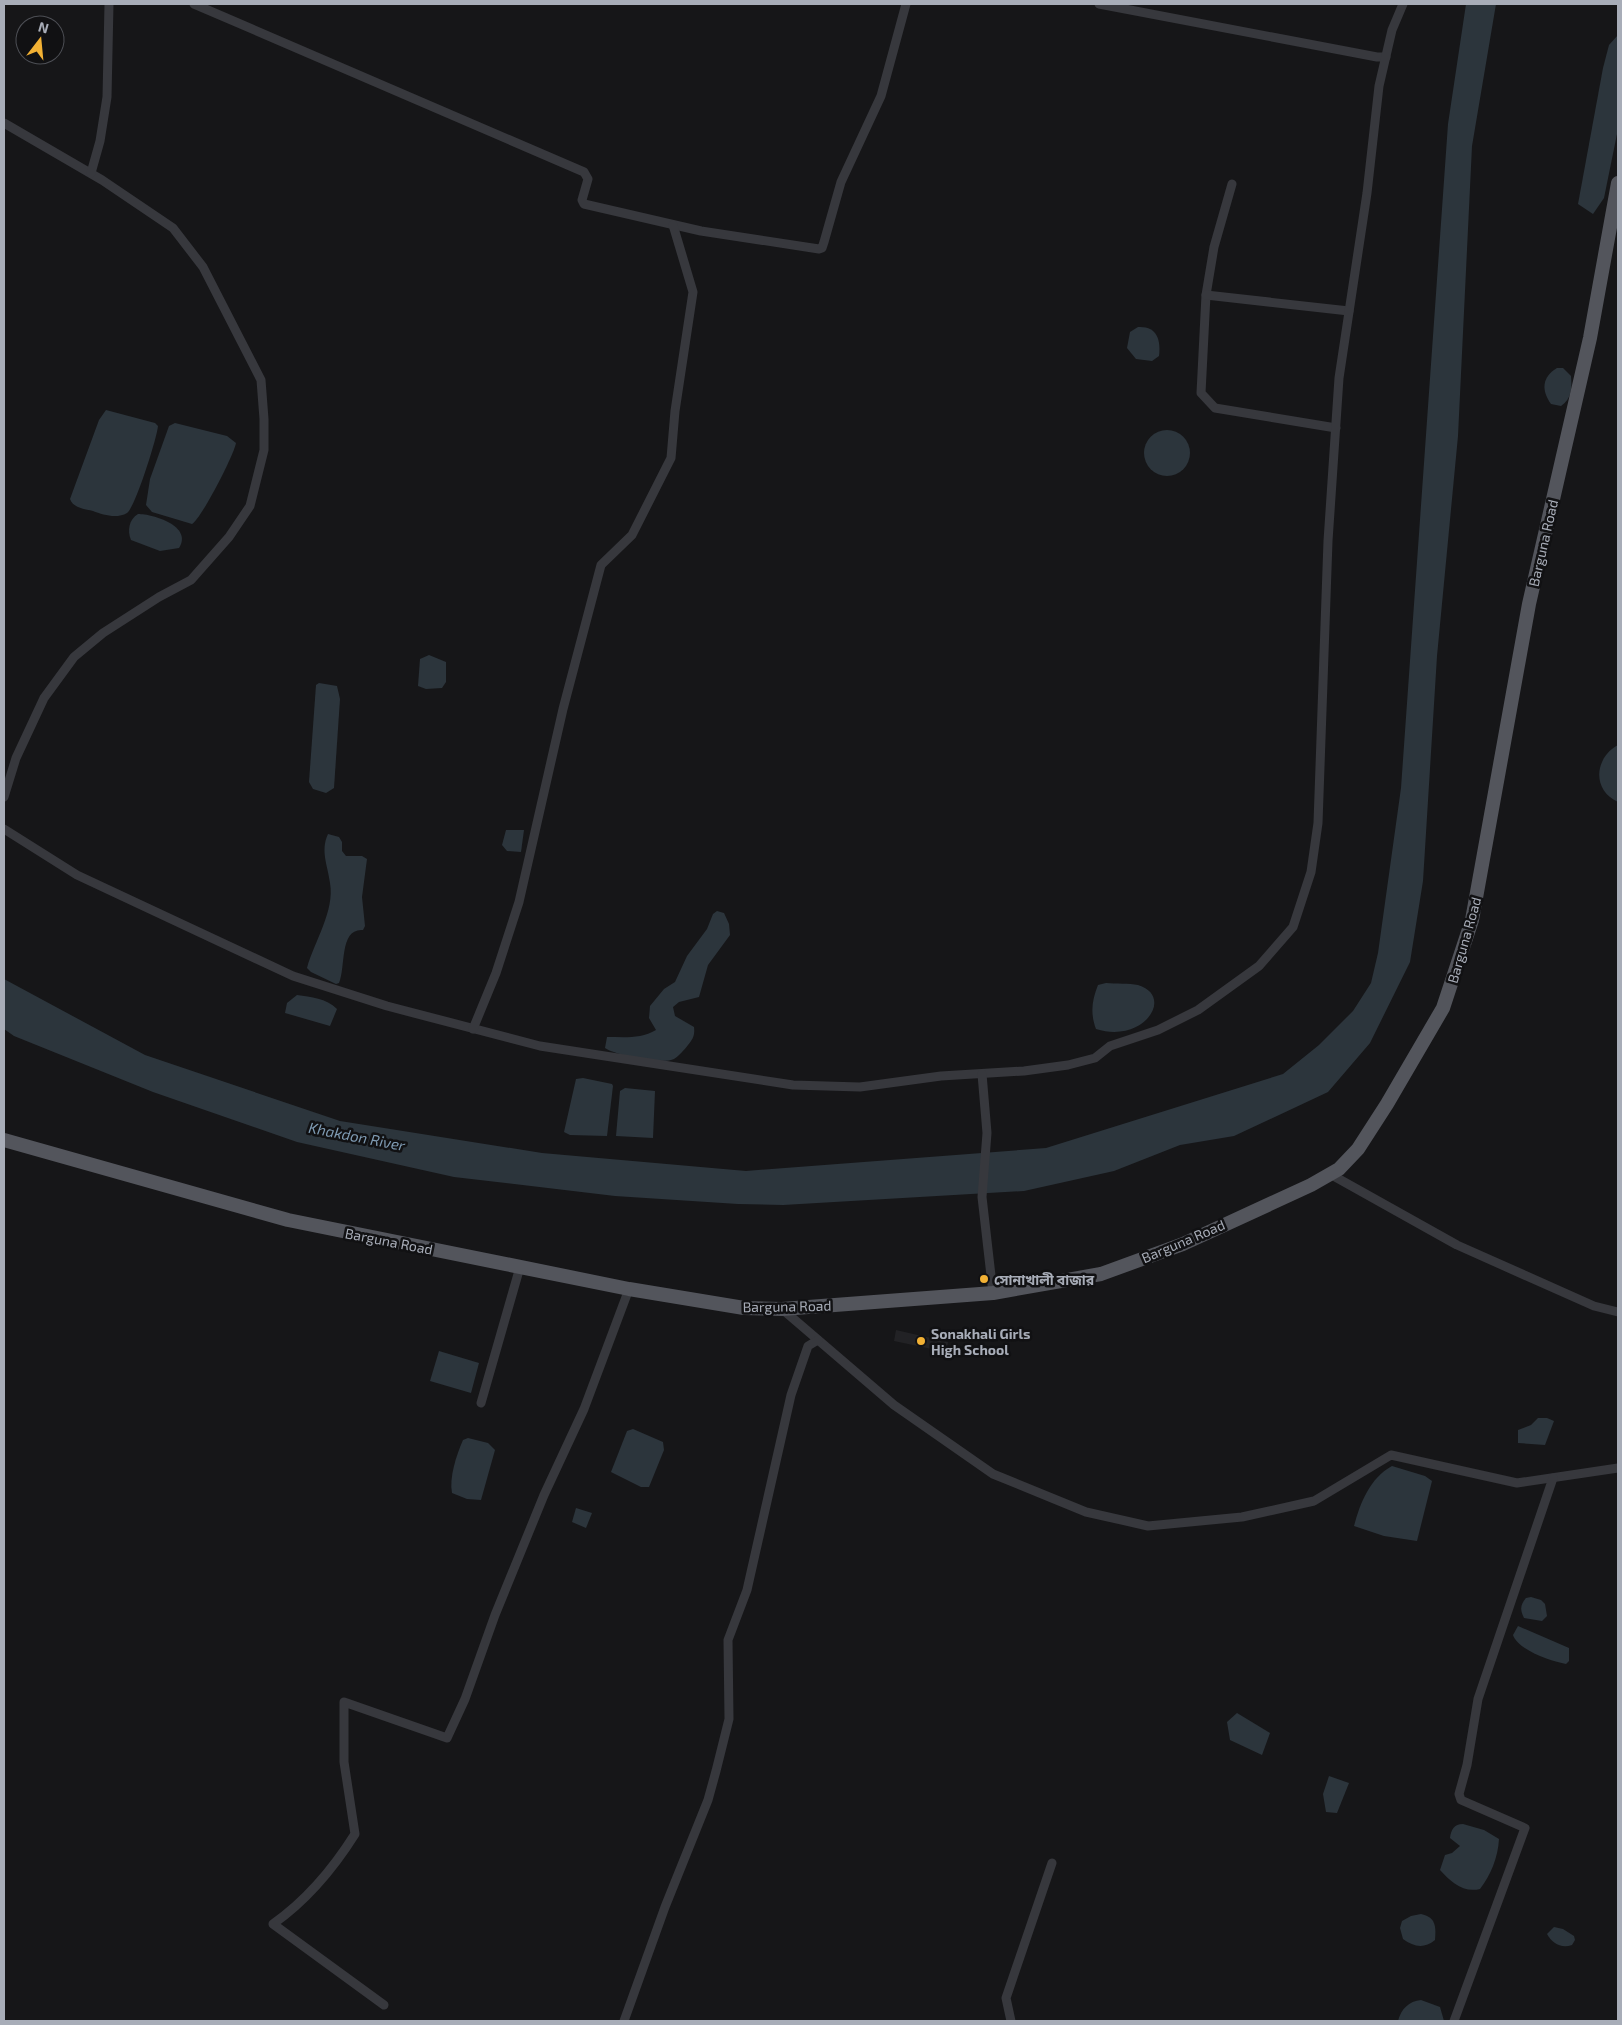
<svg xmlns="http://www.w3.org/2000/svg" width="1622" height="2025" font-family="'Exo 2','Noto Sans Bengali',sans-serif">
<style>
.built{fill:#222225}
.water{fill:#2c353c}
.lines{fill:none;stroke-linecap:round;stroke-linejoin:round}
.street{stroke:#37383d;stroke-width:9}
.primary{stroke:#53555c;stroke-width:14}
.poi-dot{fill:#f2b134;stroke:#111113;stroke-width:2}
.labels{text-anchor:middle;dominant-baseline:central;stroke-width:5;stroke-linejoin:round;paint-order:stroke}
.street-label{font-size:14px;fill:#a8adb8;stroke:#111113}
.poi-label{font-size:14px;font-weight:bold;fill:#a8adb8;stroke:#111113;text-anchor:start}
.water-label{font-size:15px;font-style:italic;fill:#7f9bb3;stroke:#111113}
</style>
<rect width="100%" height="100%" fill="#161618"/>
<polygon class="built" points="896,1330 948,1342 946,1352 894,1341"/>
<g class="water">
<polygon points="1466,4 1496,4 1472,146 1458,436 1437,656 1423,881 1410,962 1370,1043 1328,1092 1234,1136 1180,1145 1114,1171 1024,1191 783,1205 738,1204 615,1196 454,1177 297,1142 153,1092 14,1036 4,1029 4,979 145,1055 340,1121 542,1153 746,1171 1046,1148 1283,1074 1319,1045 1353,1011 1371,983 1378,953 1401,788 1448,124"/>
<polygon points="1618,35 1618,129 1604,198 1593,214 1578,204 1603,68 1609,45"/>
<path d="M1138,327C1157,326 1161,340 1159,356L1152,361L1136,359L1127,348L1130,332Z"/>
<path d="M1557,368H1563L1571,376C1572,388 1572,398 1561,406L1551,404C1541,390 1542,377 1557,368Z"/>
<path d="M106,410L155,423L158,426C157,438 135,508 127,513C117,519 103,515 93,511C85,509 73,508 70,499L99,420Z"/>
<path d="M175,423L227,436L236,443C234,455 201,519 192,524L152,512L146,505L150,479L169,426Z"/>
<circle cx="1167" cy="453" r="23"/>
<path d="M138,514C153,514 193,526 179,548L160,551L131,540C127,531 129,519 138,514Z"/>
<polygon points="429,655 446,662 446,682 442,688 426,689 418,686 420,659"/>
<polygon points="319,683 337,686 340,699 334,788 326,793 313,789 309,782 316,685"/>
<path d="M1618,745V802C1591,790 1595,757 1618,745Z"/>
<polygon points="506,830 524,830 521,852 507,851 502,845"/>
<path d="M328,834L339,837L342,842V851L346,856H362L367,859L362,897L365,926L363,930C339,928 346,967 339,983L336,984L311,972L307,968C314,942 335,911 330,883C328,866 320,851 328,834Z"/>
<path d="M717,911L724,913L729,924L730,935L708,965L699,997L679,1002L673,1007L675,1016L694,1027C695,1035 693,1039 688,1045C684,1050 679,1056 674,1059C662,1065 615,1055 605,1048L607,1037C625,1037 641,1039 656,1030L649,1018L650,1006L664,989L675,982L687,956L707,929L713,914Z"/>
<path d="M1106,983C1116,984 1129,983 1138,985C1175,996 1144,1044 1096,1029C1090,1013 1092,1000 1098,985Z"/>
<path d="M297,995C311,997 326,998 337,1009L330,1026L285,1013L287,1003Z"/>
<polygon points="583,1078 612,1084 613,1086 607,1136 570,1135 564,1132 576,1079"/>
<polygon points="625,1088 655,1091 653,1138 616,1136 620,1091"/>
<polygon points="439,1351 479,1363 471,1393 430,1381"/>
<polygon points="1538,1418 1547,1418 1554,1421 1545,1445 1518,1443 1518,1430 1531,1425"/>
<polygon points="633,1429 663,1442 664,1450 649,1487 641,1487 611,1472 627,1431"/>
<path d="M468,1438L488,1443L495,1450L481,1500L467,1499L452,1493C449,1478 456,1456 463,1440Z"/>
<path d="M1392,1466L1425,1476L1432,1481L1417,1541L1384,1536L1354,1526C1360,1503 1370,1478 1392,1466Z"/>
<polygon points="576,1508 592,1513 586,1528 572,1522"/>
<path d="M1531,1597L1541,1600L1545,1604L1547,1616L1542,1621L1524,1618C1520,1610 1520,1605 1526,1598Z"/>
<path d="M1518,1626L1569,1648V1661L1566,1664C1551,1661 1518,1650 1513,1635Z"/>
<polygon points="1237,1713 1270,1733 1262,1755 1230,1740 1227,1722"/>
<polygon points="1329,1776 1349,1783 1337,1813 1326,1812 1323,1794"/>
<path d="M1463,1824L1484,1830L1499,1839C1498,1857 1491,1875 1480,1889C1463,1893 1451,1882 1440,1870L1445,1855L1452,1853L1460,1846L1450,1838C1451,1830 1454,1824 1463,1824Z"/>
<path d="M1421,1914C1436,1917 1436,1927 1435,1940C1424,1949 1414,1947 1403,1939L1400,1928L1402,1921L1411,1916Z"/>
<path d="M1554,1927L1563,1929L1574,1936L1575,1940L1572,1945C1561,1949 1552,1943 1547,1934Z"/>
<path d="M1421,2000L1440,2007L1444,2021H1398C1401,2009 1409,2001 1421,2000Z"/>
</g>
<g class="lines">
<g class="street">
<polyline points="194,4 584,172 588,179 582,200 584,204 701,231 819,249 822,248 824,242 841,182 881,96 906,4"/>
<polyline points="1099,4 1377,57 1386,57"/>
<polyline points="4,123 102,180 173,228 203,267 261,380 264,419 264,450 250,506 229,537 191,580 159,597 103,633 74,657 44,698 16,758 4,797"/>
<polyline points="91,173 100,141 107,97 109,4"/>
<polyline points="1232,184 1214,247 1206,295 1201,393 1215,408 1336,428"/>
<polyline points="1206,295 1349,311"/>
<polyline points="4,829 77,875 293,976 387,1006 540,1046 793,1085 860,1087 941,1076 1024,1071 1068,1065 1095,1058 1110,1046 1158,1030 1198,1010 1259,966 1293,927 1311,872 1318,823 1328,541 1339,378 1367,193 1379,86 1392,30 1403,4"/>
<polyline points="473,1029 496,973 519,902 563,709 601,565 632,535 671,458 675,411 693,292 673,225"/>
<polyline points="982,1074 987,1133 982,1197 993,1293"/>
<polyline points="1330,1174 1457,1245 1594,1306 1618,1312"/>
<polyline points="782,1309 894,1405 993,1474 1086,1512 1148,1526 1242,1517 1314,1501 1391,1455 1517,1483 1618,1468"/>
<polyline points="481,1403 520,1267"/>
<path d="M384,2005L273,1924C307,1900 333,1869 355,1834L344,1762V1702L447,1738L465,1699L495,1615L544,1495L584,1409L629,1289"/>
<polyline points="624,2021 665,1907 708,1800 716,1771 729,1719 728,1640 747,1590 791,1395 808,1346 818,1340"/>
<polyline points="1011,2021 1006,1998 1052,1863"/>
<polyline points="1454,2021 1525,1828 1461,1800 1459,1794 1467,1765 1478,1699 1553,1478"/>
</g>
<polyline class="primary" points="4,1140 288,1220 629,1289 744,1308 782,1309 993,1293 1101,1274 1183,1244 1311,1185 1339,1169 1358,1149 1387,1104 1443,1008 1472,920 1529,604 1590,338 1618,183"/>
</g>
<g class="poi-dot">
<circle cx="984" cy="1279" r="5"/>
<circle cx="921" cy="1341" r="5"/>
</g>
<g class="labels">
<g class="street-label">
<text transform="translate(1543 543) rotate(-77)">Barguna Road</text>
<text transform="translate(1464 940) rotate(-74)">Barguna Road</text>
<text transform="translate(389 1241) rotate(11)">Barguna Road</text>
<text transform="translate(1183 1241) rotate(-23)">Barguna Road</text>
<text transform="translate(787 1306) rotate(-1)">Barguna Road</text>
</g>
<g class="poi-label">
<text x="994" y="1279">সোনাখালী বাজার</text>
<text x="931" y="1333">Sonakhali Girls<tspan x="931" dy="16">High School</tspan></text>
</g>
<g class="water-label">
<text transform="translate(357 1136) rotate(11)">Khakdon River</text>
</g>
</g>
<rect width="1622" height="2025" fill="none" stroke="#a8adb8" stroke-width="10"/>
<g transform="translate(40 40) rotate(16)"><circle r="24" fill="#111113" stroke="#4d4f55"/>
<path d="M0-4L9 19L0 12L-9 19Z" fill="#f2b134"/>
<text y="-8" font-size="14" font-weight="bold" text-anchor="middle" fill="#a8adb8">N</text>
</g>
</svg>
